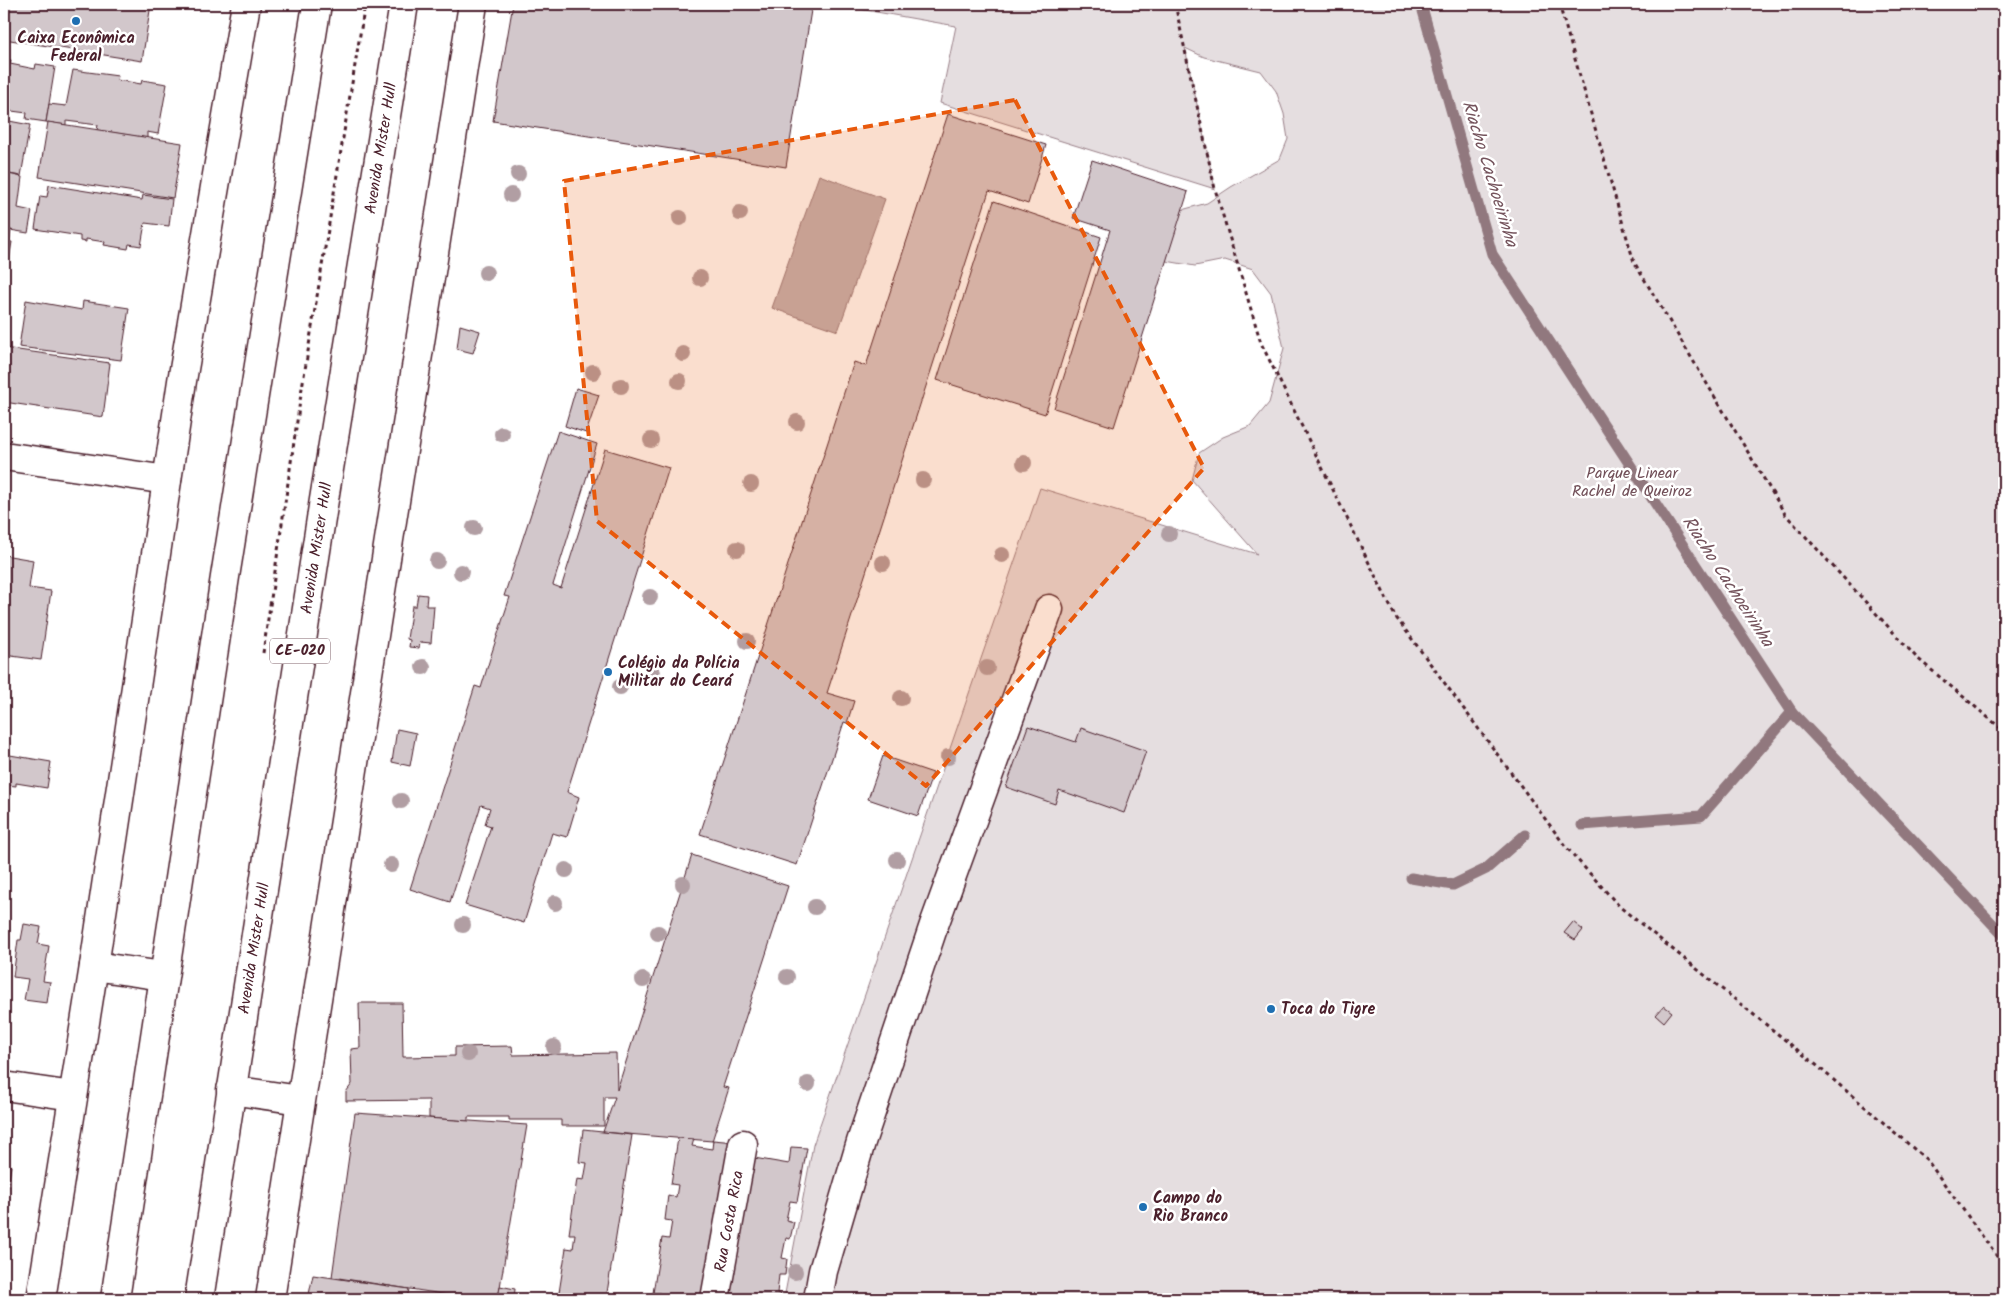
<svg xmlns="http://www.w3.org/2000/svg" width="2008" height="1303" font-family="Kalam,sans-serif">
<style>
.green{fill:#e5dee0;stroke:#987e86}
.water{fill:#c1b3b6;stroke:#91787e}
.lines{fill:none;stroke-linecap:round;stroke-linejoin:round}
.stream{stroke:#91787e;stroke-width:11}
.building{fill:#d2c7cb;stroke:#4a1f2b}
.minor-casing{stroke:#4a1f2b;stroke-width:31}
.major-casing{stroke:#4a1f2b;stroke-width:31}
.highway-casing{stroke:#4a1f2b;stroke-width:31}
.path{stroke:#4a1f2b;stroke-width:3;stroke-dasharray:4 4;stroke-linecap:butt}
.minor{stroke:#fff;stroke-width:28}
.major{stroke:#fff;stroke-width:28}
.highway{stroke:#fff;stroke-width:28}
.tree{fill:#b19ea3}
.marked{fill:#e8590c;fill-opacity:0.2;stroke:#e8590c;stroke-width:4;stroke-dasharray:10 6;stroke-linejoin:round}
.poi-dot{fill:#1f6fb2;stroke:#fff;stroke-width:2}
.labels{text-anchor:middle;dominant-baseline:central;stroke-width:5;stroke-linejoin:round;paint-order:stroke}
.shield{fill:#fff;stroke:#80626b;stroke-width:1}
.shield-label{font-size:15px;font-weight:bold;fill:#4a1f2b}
.poi-label{font-size:16px;font-weight:bold;fill:#4a1f2b;stroke:#fff;text-anchor:start}
.street-label{font-size:16px;fill:#4a1f2b;stroke:#fff}
.park-label{font-size:16px;fill:#714f58;stroke:#fff}
.water-label{font-size:18px;font-style:italic;fill:#74535c;stroke:#fff}
</style>
<rect width="100%" height="100%" fill="#fff"/>
<filter id="ink" filterUnits="userSpaceOnUse"><feTurbulence type="fractalNoise" baseFrequency=".02" numOctaves="2"/><feDisplacementMap in="SourceGraphic" scale="10" xChannelSelector="R" yChannelSelector="G"/><feConvolveMatrix kernelMatrix="1 2 1 2 8 2 1 2 1" color-interpolation-filters="sRGB"/></filter>
<g filter="url(#ink)">
<polygon class="green" points="831,4 2004,4 2004,1299 784,1299 813,1145 1040,488 1257,554 1192,480 1199,453 1223,437 1250,426 1269,403 1284,348 1271,293 1253,269 1225,260 1195,266 1166,261 1150,236 1178,211 1207,203 1231,187 1280,159 1288,139 1284,114 1276,91 1261,71 1204,57 1185,48 1215,189 940,103 956,26"/>
<polygon class="water" points="819,175 885,199 838,331 772,308"/>
<g class="lines">
<g class="stream">
<polyline points="1421,4 1492,254 1792,712 2004,936"/>
<polyline points="1582,825 1701,816 1792,712"/>
<polyline points="1411,878 1453,885 1486,869 1525,835"/>
</g>
</g>
<g class="building">
<polygon points="4,4 151,4 142,61 4,39"/>
<polygon points="513,4 812,4 786,167 493,121"/>
<polygon points="4,59 11,60 10,64 35,69 36,64 55,67 46,122 26,119 27,113 4,110"/>
<polygon points="73,70 118,76 117,80 141,84 142,80 167,84 158,134 147,132 147,138 97,130 98,125 66,121 66,125 46,122 49,104 66,106"/>
<polygon points="948,114 1046,145 1028,204 989,191 827,693 854,701 847,723 844,722 797,865 700,834 854,362 866,366"/>
<polygon points="4,120 30,125 21,176 4,173"/>
<polygon points="48,122 182,143 173,198 39,177"/>
<polygon points="1092,160 1188,192 1114,427 1054,408 1110,230 1073,218"/>
<polygon points="4,173 22,177 18,208 32,211 28,233 4,229"/>
<polygon points="49,185 142,200 143,195 172,199 169,226 145,223 141,246 129,244 128,249 104,245 105,242 86,239 86,242 80,241 80,236 35,229 40,196 47,197"/>
<polygon points="994,201 1101,237 1045,414 937,380"/>
<polygon points="4,229 11,230 9,242 12,242 5,283 4,283"/>
<polygon points="26,300 82,310 83,301 129,308 121,360 19,347"/>
<polygon points="460,325 480,331 473,353 457,349"/>
<polygon points="4,332 8,333 6,349 4,348"/>
<polygon points="4,348 110,363 103,417 4,402"/>
<polygon points="576,388 599,395 586,433 565,426"/>
<polygon points="558,431 597,444 553,585 561,588 605,449 669,468 567,792 579,797 567,837 552,833 524,923 465,905 491,826 485,824 490,808 481,805 450,902 410,889 475,686 481,688 492,652 510,597 504,596"/>
<polygon points="4,531 7,531 4,554"/>
<polygon points="4,555 33,560 29,588 51,591 41,660 4,655"/>
<polygon points="418,594 427,595 426,606 434,606 431,643 420,642 419,648 409,647 410,640 407,639 412,606 416,606"/>
<polygon points="1028,726 1076,742 1081,728 1146,751 1124,813 1059,790 1055,804 1006,787"/>
<polygon points="397,729 416,733 410,766 392,762"/>
<polygon points="4,754 51,762 47,788 16,783 16,786 7,785 4,803"/>
<polygon points="883,756 933,773 918,816 868,799"/>
<polygon points="692,855 788,886 723,1087 729,1088 712,1141 603,1132 615,1097 604,1097 604,1126 561,1126 561,1120 509,1120 509,1117 468,1117 468,1121 429,1118 429,1100 346,1101 346,1092 352,1084 351,1049 360,1048 359,1003 402,1003 403,1057 455,1056 455,1047 512,1046 513,1055 616,1053 617,1090"/>
<polygon points="1573,922 1583,930 1575,940 1564,933"/>
<polygon points="24,924 41,927 38,944 49,946 43,981 50,982 47,1003 24,1000 28,979 13,977 18,940 21,940"/>
<polygon points="1664,1006 1672,1012 1664,1022 1656,1015"/>
<polygon points="355,1113 527,1125 498,1299 475,1299 332,1277"/>
<polygon points="583,1130 632,1135 606,1299 558,1299 566,1248 573,1249 575,1234 569,1234 577,1179 584,1180 587,1163 579,1162"/>
<polygon points="678,1138 694,1139 692,1146 712,1149 713,1140 735,1142 708,1299 688,1299 689,1298 682,1297 681,1299 659,1299 660,1293 653,1293 662,1238 669,1239 672,1221 665,1220 668,1195 676,1197 678,1185 671,1184"/>
<polygon points="791,1147 807,1148 797,1202 790,1201 786,1220 794,1222 790,1239 786,1238 782,1258 787,1259 785,1275 779,1275 777,1293 781,1294 780,1299 725,1299 748,1157 789,1164"/>
<polygon points="4,1165 11,1166 4,1214"/>
<polygon points="313,1275 409,1289 407,1299 308,1299"/>
<polygon points="500,1286 515,1289 514,1299 498,1299"/>
</g>
<g class="lines">
<defs>
<g id="minor">
<polyline points="4,456 167,480"/>
<polyline points="4,1086 73,1096"/>
<path id="s1" d="M715,1299L743,1144"/>
<polyline points="818,1299 823,1271 861,1142 934,925 1049,609"/>
</g>
<g id="major">
<polyline points="41,1299 94,966 182,381 246,4"/>
<polyline points="270,1299 473,4"/>
</g>
<g id="highway">
<polyline points="94,966 163,976"/>
<polyline points="231,1090 300,1100"/>
<path d="M115,1299C179,867 246,435 317,4"/>
<path id="s2" d="M199,1299L323,506L404,4"/>
</g>
</defs>
<use href="#minor" class="minor-casing"/>
<use href="#major" class="major-casing"/>
<use href="#highway" class="highway-casing"/>
<g class="path">
<polyline points="1175,4 1215,189 1261,343 1395,616 1566,847 1620,907 1815,1064 1927,1160 2004,1266"/>
<polyline points="1559,4 1634,262 1785,514 1916,657 2004,731"/>
<polyline points="263,653 301,394 365,4"/>
</g>
<use href="#minor" class="minor"/>
<use href="#major" class="major"/>
<use href="#highway" class="highway"/>
</g>
<g class="tree">
<circle cx="518" cy="174" r="8"/>
<circle cx="511" cy="195" r="8"/>
<circle cx="740" cy="213" r="8"/>
<circle cx="680" cy="218" r="8"/>
<circle cx="486" cy="273" r="8"/>
<circle cx="700" cy="278" r="8"/>
<circle cx="683" cy="354" r="8"/>
<circle cx="593" cy="372" r="8"/>
<circle cx="679" cy="381" r="8"/>
<circle cx="621" cy="386" r="8"/>
<circle cx="797" cy="422" r="8"/>
<circle cx="502" cy="434" r="8"/>
<circle cx="651" cy="440" r="8"/>
<circle cx="1024" cy="463" r="8"/>
<circle cx="923" cy="480" r="8"/>
<circle cx="751" cy="484" r="8"/>
<circle cx="474" cy="528" r="8"/>
<circle cx="1169" cy="534" r="8"/>
<circle cx="737" cy="549" r="8"/>
<circle cx="1002" cy="555" r="8"/>
<circle cx="437" cy="561" r="8"/>
<circle cx="883" cy="563" r="8"/>
<circle cx="461" cy="572" r="8"/>
<circle cx="650" cy="597" r="8"/>
<circle cx="747" cy="641" r="8"/>
<circle cx="423" cy="667" r="8"/>
<circle cx="987" cy="668" r="8"/>
<circle cx="653" cy="673" r="8"/>
<circle cx="620" cy="687" r="8"/>
<circle cx="901" cy="698" r="8"/>
<circle cx="948" cy="757" r="8"/>
<circle cx="401" cy="801" r="8"/>
<circle cx="897" cy="860" r="8"/>
<circle cx="391" cy="865" r="8"/>
<circle cx="566" cy="870" r="8"/>
<circle cx="683" cy="884" r="8"/>
<circle cx="555" cy="903" r="8"/>
<circle cx="815" cy="907" r="8"/>
<circle cx="463" cy="925" r="8"/>
<circle cx="658" cy="933" r="8"/>
<circle cx="787" cy="977" r="8"/>
<circle cx="643" cy="980" r="8"/>
<circle cx="554" cy="1047" r="8"/>
<circle cx="468" cy="1054" r="8"/>
<circle cx="808" cy="1084" r="8"/>
<circle cx="795" cy="1272" r="8"/>
</g>
</g>
<path class="marked" d="M1015,100L1204,468L926,786L597,521L564,181Z"/>
<g class="poi-dot">
<circle cx="76" cy="21" r="5"/>
<circle cx="608" cy="672" r="5"/>
<circle cx="1271" cy="1009" r="5"/>
<circle cx="1143" cy="1207" r="5"/>
</g>
<g class="labels">
<rect class="shield" x="270" y="638.5" width="60" height="25" rx="4"/>
<g class="shield-label">
<text x="300" y="651">CE-020</text>
</g>
<g class="poi-label">
<text x="76" y="38" text-anchor="middle">Caixa Econômica<tspan x="76" dy="18">Federal</tspan></text>
<text x="618" y="663">Colégio da Polícia<tspan x="618" dy="18">Militar do Ceará</tspan></text>
<text x="1281" y="1009">Toca do Tigre</text>
<text x="1153" y="1198">Campo do<tspan x="1153" dy="18">Rio Branco</tspan></text>
</g>
<g class="street-label">
<text stroke="none"><textPath href="#s2" startOffset="1165">Avenida Mister Hull</textPath></text>
<text stroke="none"><textPath href="#s2" startOffset="760">Avenida Mister Hull</textPath></text>
<text stroke="none"><textPath href="#s2" startOffset="355">Avenida Mister Hull</textPath></text>
<text stroke="none"><textPath href="#s1" startOffset="79">Rua Costa Rica</textPath></text>
</g>
<g class="park-label">
<text x="1632" y="473">Parque Linear<tspan x="1632" dy="18">Rachel de Queiroz</tspan></text>
</g>
<g class="water-label">
<text transform="translate(1489 174) rotate(73)">Riacho Cachoeirinha</text>
<text transform="translate(1727 582) rotate(57)">Riacho Cachoeirinha</text>
</g>
</g>
<rect width="2008" height="1303" fill="none" stroke="#fff" stroke-width="20"/>
<rect x="10" y="10" width="1988" height="1283" fill="none" stroke="#4a1f2b" stroke-width="2" filter="url(#ink)"/>
</svg>
